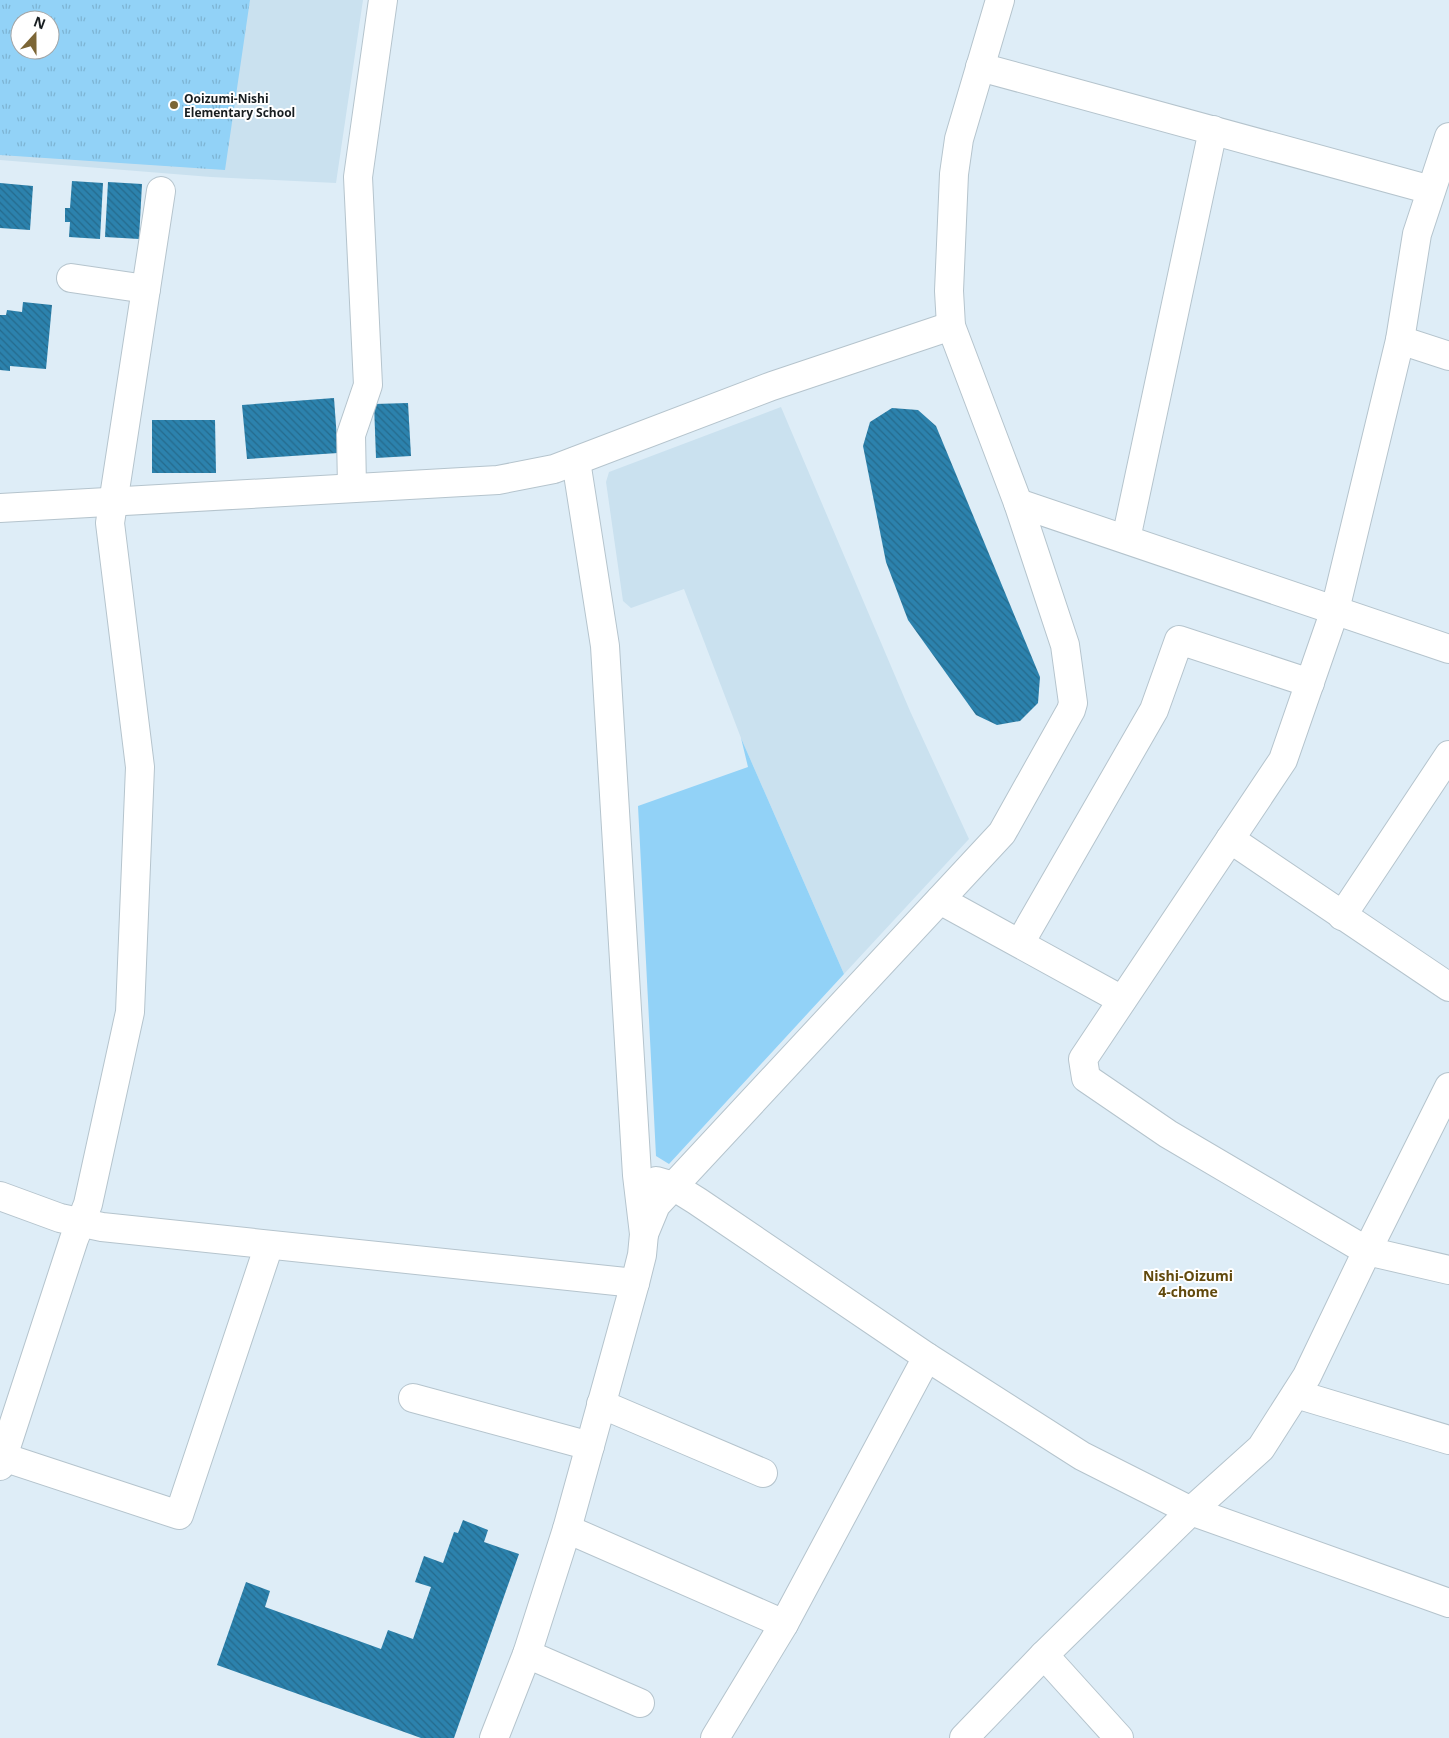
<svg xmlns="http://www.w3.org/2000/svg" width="1449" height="1738" font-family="'Open Sans',sans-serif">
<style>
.built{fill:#cae1ef;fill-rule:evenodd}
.grass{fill:#92d2f7}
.park{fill:url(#park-tufts);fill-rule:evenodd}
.building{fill:url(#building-back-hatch)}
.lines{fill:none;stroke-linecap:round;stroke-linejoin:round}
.minor-casing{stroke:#b5c4cd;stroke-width:30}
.minor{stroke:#fff;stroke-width:28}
.poi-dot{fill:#7c6636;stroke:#fff;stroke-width:2}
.labels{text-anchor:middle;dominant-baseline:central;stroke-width:4;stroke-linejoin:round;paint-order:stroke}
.poi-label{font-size:12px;font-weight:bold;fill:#181e21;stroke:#fff;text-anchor:start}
.neighbourhood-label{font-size:14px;font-weight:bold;fill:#61490c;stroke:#fff}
</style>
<defs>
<pattern id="park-tufts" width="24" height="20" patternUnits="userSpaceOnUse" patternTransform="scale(1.25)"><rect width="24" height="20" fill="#92d2f7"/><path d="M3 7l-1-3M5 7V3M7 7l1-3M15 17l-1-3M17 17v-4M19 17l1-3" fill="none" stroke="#7db4d3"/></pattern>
<pattern id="building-back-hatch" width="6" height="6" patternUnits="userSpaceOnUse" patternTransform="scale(1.25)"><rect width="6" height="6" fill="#2c82ad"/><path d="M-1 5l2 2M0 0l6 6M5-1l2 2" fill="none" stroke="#256a8c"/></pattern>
</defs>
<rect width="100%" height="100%" fill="#deedf7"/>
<g class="built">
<path d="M0,0H363L336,183L211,177L0,160ZM20,20H50V50H20Z"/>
<polygon points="781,407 910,711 969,839 844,974 741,738 684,589 631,608 623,601 606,482 609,472"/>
</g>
<polygon class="grass" points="741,738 844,974 669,1164 656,1156 638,806 748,767"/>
<path class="park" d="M0,0H250L225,170L0,155ZM20,20H50V50H20Z"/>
<g class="building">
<polygon points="72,181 103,183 100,239 69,237 70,222 65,222 65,208 70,208"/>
<polygon points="108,182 142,184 139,239 105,237"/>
<polygon points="0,183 33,186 30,230 0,228"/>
<polygon points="23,302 52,305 46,369 10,366 10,371 0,370 0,315 6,315 7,310 22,312"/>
<polygon points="334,398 338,453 247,459 242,405"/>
<polygon points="408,403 411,456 376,458 374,404"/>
<polygon points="892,408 918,410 936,426 1040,677 1038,703 1020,721 997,725 976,715 908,620 886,562 863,446 870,422"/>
<polygon points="152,420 215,420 216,473 152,473"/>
<polygon points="463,1520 488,1530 484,1542 519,1554 454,1738 421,1738 217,1665 246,1582 270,1591 265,1607 381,1649 388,1630 413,1639 431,1587 415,1582 424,1556 443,1563 454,1532 458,1533"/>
</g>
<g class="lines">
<defs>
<g id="minor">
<polyline points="980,67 1431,190"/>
<polyline points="1449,137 1417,234 1400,340 1335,610 1283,760 1083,1059 1086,1078 1168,1134 1367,1251 1449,1270"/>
<polyline points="71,278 146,289"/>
<polyline points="1400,340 1449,356"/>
<polyline points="352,487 351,435 368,385 358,177 383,0"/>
<polyline points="1018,503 1449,649"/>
<polyline points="0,508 498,480 554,469 772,386 951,326"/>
<polyline points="1126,539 1213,130"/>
<polyline points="1230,839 1449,987"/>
<polyline points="940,900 1122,1000"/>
<polyline points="1342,916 1449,755"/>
<polyline points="1020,943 1154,710 1179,640 1310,683"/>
<polyline points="656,1181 673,1186 697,1201 927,1357 1082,1456 1191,1511 1449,1603"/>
<polyline points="0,1196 60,1218 102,1227 635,1283"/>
<polyline points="644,1234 656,1205 1002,833 1071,710 1073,703 1065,645 1018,503 951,326 949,291 954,174 959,139 1000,0"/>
<polyline points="1296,1394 1449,1440"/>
<polyline points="413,1398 590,1446"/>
<polyline points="601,1404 763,1473"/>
<polyline points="3,1457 179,1515 269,1245"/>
<polyline points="0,1466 74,1239 88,1204 130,1012 140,767 110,523 161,191"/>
<polyline points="567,1529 784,1624"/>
<polyline points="527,1654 640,1703"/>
<polyline points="1044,1655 1119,1738"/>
<polyline points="494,1738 527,1654 567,1529 635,1283 642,1255 644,1234 637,1175 605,646 576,461"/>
<polyline points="715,1738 784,1624 927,1357"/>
<polyline points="964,1738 1044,1655 1191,1511 1261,1448 1307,1376 1367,1251 1449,1087"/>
</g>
</defs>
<use href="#minor" class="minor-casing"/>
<use href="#minor" class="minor"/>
</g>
<circle class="poi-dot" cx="174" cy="105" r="5"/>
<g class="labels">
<g class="poi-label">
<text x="184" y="98">Ooizumi-Nishi<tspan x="184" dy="14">Elementary School</tspan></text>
</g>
<g class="neighbourhood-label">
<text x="1188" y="1275">Nishi-Oizumi<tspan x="1188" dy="16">4-chome</tspan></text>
</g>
</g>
<g transform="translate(35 35) rotate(21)"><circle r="24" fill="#ffffff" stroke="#a3a5a6"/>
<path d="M0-4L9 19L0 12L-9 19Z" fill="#7c6636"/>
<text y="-8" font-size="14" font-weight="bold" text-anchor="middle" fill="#181e21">N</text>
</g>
</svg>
